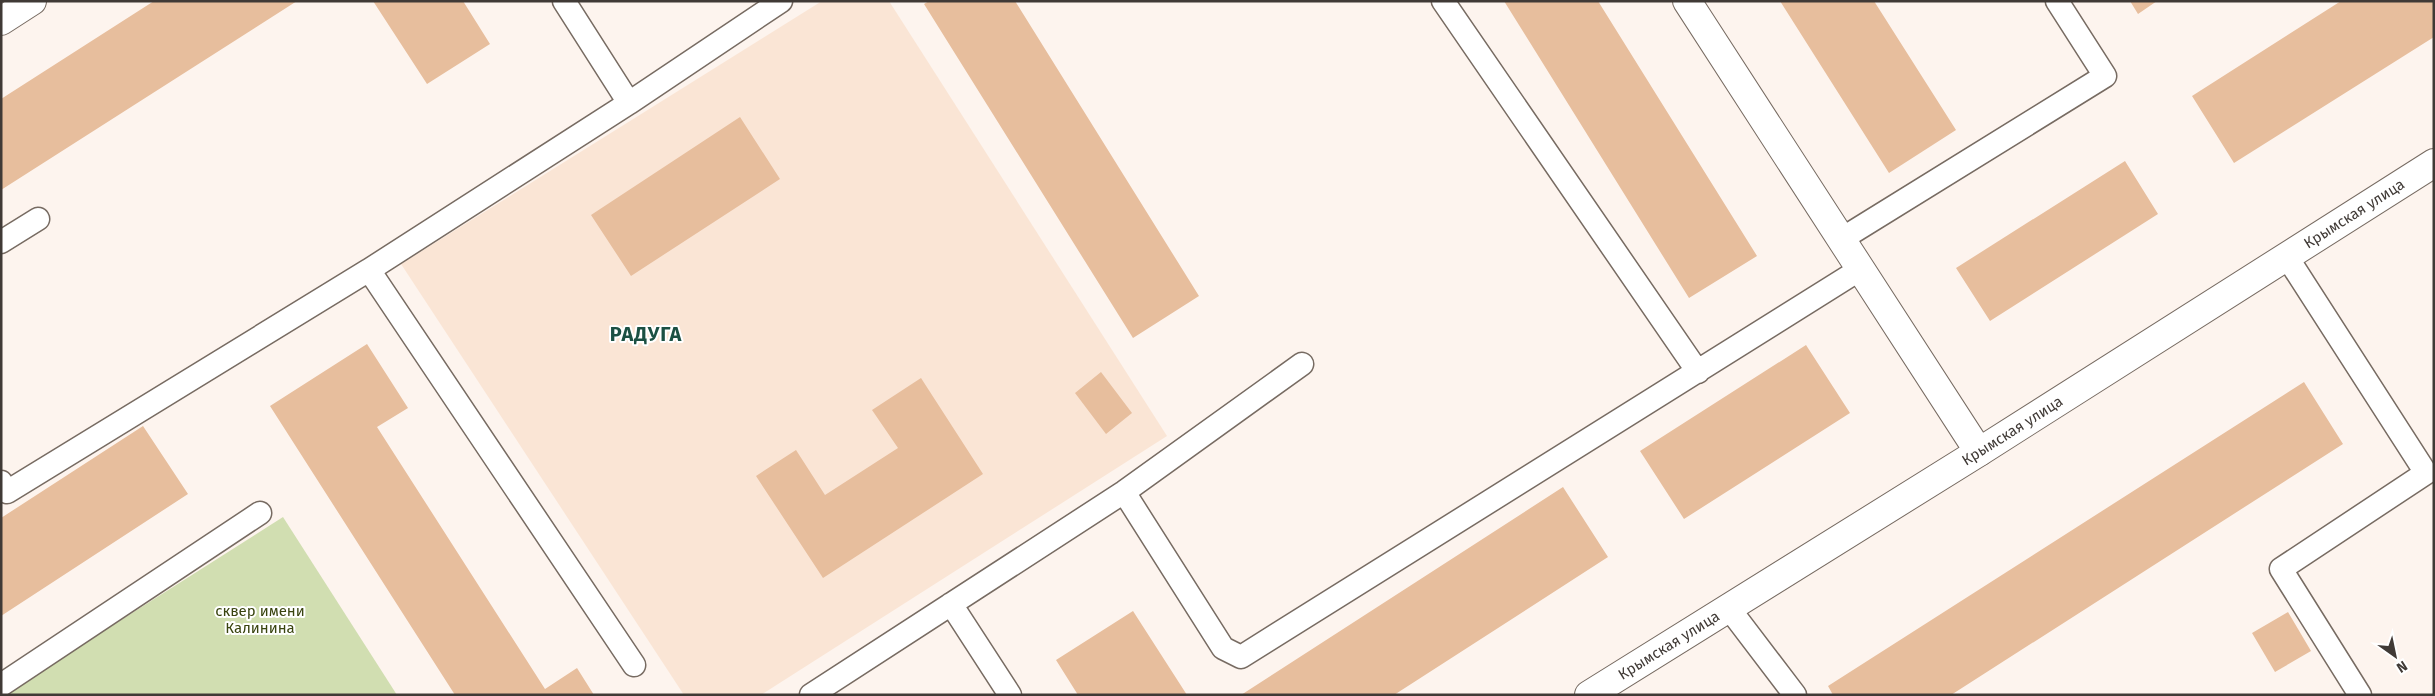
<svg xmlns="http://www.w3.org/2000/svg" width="2435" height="696" viewBox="0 0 2435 696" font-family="'Fira Sans',sans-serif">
<rect width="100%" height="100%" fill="#fdf4ee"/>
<path fill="#fae5d5" d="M822 1H889L1167 436 761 695H684L401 264Z"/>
<path fill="#d1deb1" d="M283 517 397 695H3Z"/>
<path fill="#e7be9d" d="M154 1H297L1 190V99Z
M373 1H463L490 44 427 84Z
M929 1H1015L1199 296 1133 338 924 4Z
M1504 1H1598L1757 256 1689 298Z
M1780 1H1874L1956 130 1889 173Z
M2130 1H2157L2138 14Z
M2341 1H2434V37L2234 163 2192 96Z
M740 117 780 179 631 276 591 215Z
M2125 161 2158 214 1990 321 1956 268Z
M367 344 408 408 377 427 545 689 577 668 594 695H455L270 406Z
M1806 345 1850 413 1684 519 1640 451Z
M1101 372 1132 413 1106 434 1075 393Z
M921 378 983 474 823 578 756 476 796 450 825 495 898 448 872 410Z
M2304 382 2343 444 1951 695H1833L1828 686Z
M143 426 188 494 1 616V518Z
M1563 487 1608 557 1394 695H1241Z
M1133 611 1187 695H1078L1056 660Z
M2288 612 2311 651 2275 672 2252 633Z"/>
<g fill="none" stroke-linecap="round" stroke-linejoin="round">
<defs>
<path id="lane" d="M564 1 629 103 369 270 634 665
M1443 1 1698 372
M629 103 781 1
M1840 240 2105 76 2057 1
M1 242 38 219
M2287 257 2426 473 2281 569 2360 695
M1 482 7 492 369 270
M1124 492 1223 648 1241 657 1859 270
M951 604 1010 695
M1728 607 1795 695
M1 685 260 513
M811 695 1124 492 1302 364"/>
<path id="street" d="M1687 1 1979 452
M1 21 32 1"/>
<g id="secondary">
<path id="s1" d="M1589 695 1979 452 2434 163"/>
</g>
</defs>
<use href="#lane" stroke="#776b62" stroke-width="25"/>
<use href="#street" stroke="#776b62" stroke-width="30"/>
<use href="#secondary" stroke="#776b62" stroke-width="30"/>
<use href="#lane" stroke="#fff" stroke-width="22"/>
<use href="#street" stroke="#fff" stroke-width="28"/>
<use href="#secondary" stroke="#fff" stroke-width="28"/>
</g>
<g text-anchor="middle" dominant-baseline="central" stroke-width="4" stroke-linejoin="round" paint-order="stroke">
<g font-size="15" fill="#403a36" stroke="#fff">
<text stroke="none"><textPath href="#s1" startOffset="904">Крымская улица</textPath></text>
<text stroke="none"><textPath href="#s1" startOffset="499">Крымская улица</textPath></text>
<text stroke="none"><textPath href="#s1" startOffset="94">Крымская улица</textPath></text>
</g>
<g font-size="15" fill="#39440f" stroke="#fff">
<text x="260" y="611">сквер имени<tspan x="260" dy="17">Калинина</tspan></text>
</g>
<g font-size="20" font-weight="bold" letter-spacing="1" fill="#1b5043" stroke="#fff">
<text x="646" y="334">РАДУГА</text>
</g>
</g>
<rect width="2435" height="696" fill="none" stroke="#403a36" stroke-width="5"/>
<g transform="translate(2395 656) rotate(147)" stroke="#ffffff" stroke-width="4" paint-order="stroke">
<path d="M0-4L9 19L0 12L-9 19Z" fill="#403a36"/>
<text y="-8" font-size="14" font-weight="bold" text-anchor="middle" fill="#403a36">N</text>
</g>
</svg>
